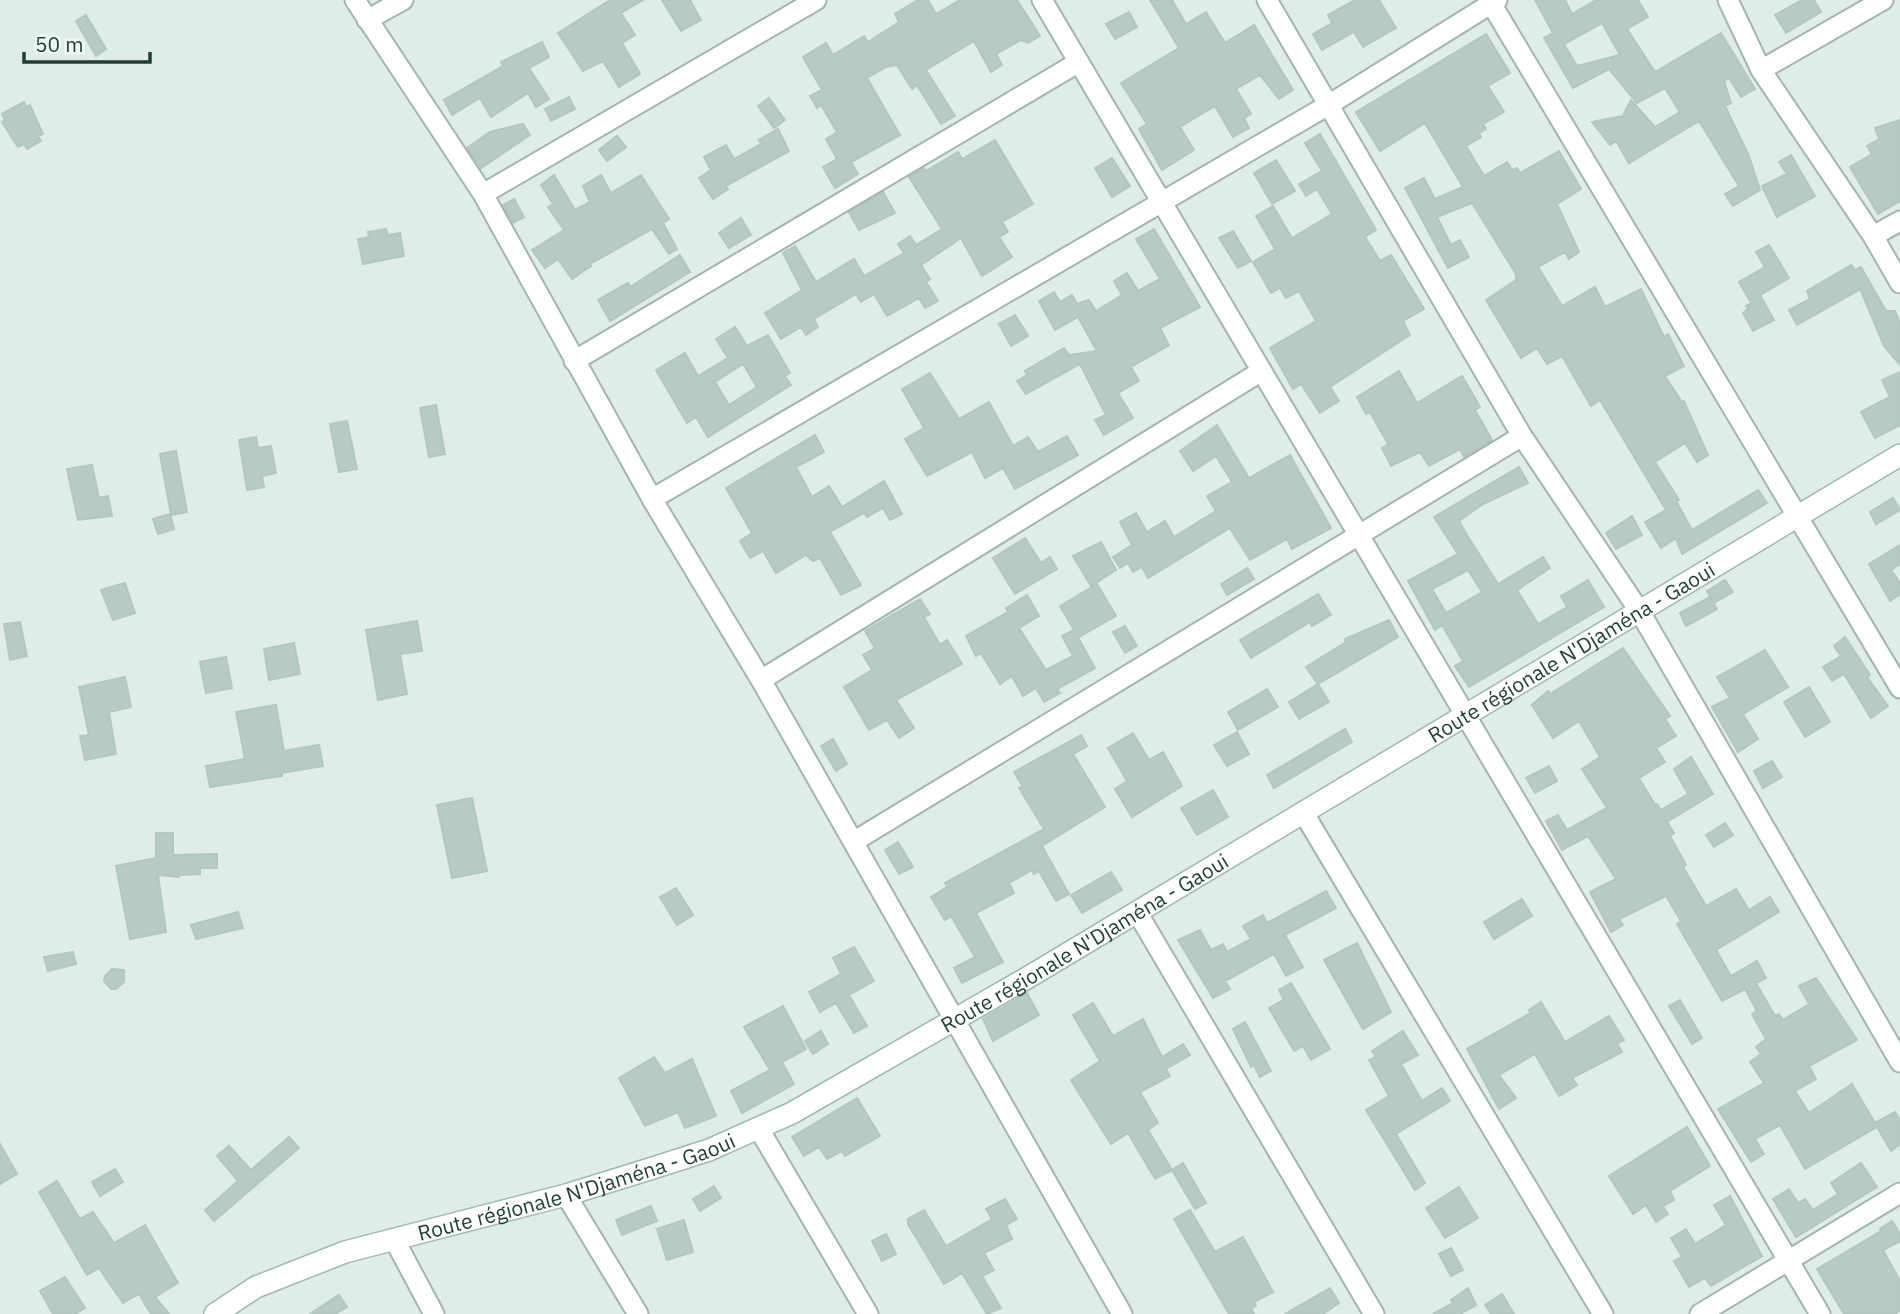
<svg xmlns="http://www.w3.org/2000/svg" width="1900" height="1314" viewBox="0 0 1900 1314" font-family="'IBM Plex Sans',sans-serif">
<rect width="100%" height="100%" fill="#e0ede7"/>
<path fill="#b8cbc2" stroke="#b2c7be" stroke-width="2" fill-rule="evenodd" d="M610 0H643L621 13 635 35 622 43 640 74 619 87 603 61 583 71 558 33Z
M662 0H690L701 20 681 31Z
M918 0H928L936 14 960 0H1017L1040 36 1028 43 1021 40 996 54 1002 65 991 72 974 41 926 70 955 116 941 124 917 85 912 89 897 65 886 67 867 78 900 135 851 162 858 174 835 188 823 167 837 159 826 139 837 132 821 105 817 108 810 96 822 90 803 57 826 43 833 55 864 36 868 42 899 22 895 14Z
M1150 0H1172L1186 24 1206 12 1225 43 1254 25 1293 90 1279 99 1260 75 1236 89 1251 114 1244 118 1249 128 1233 137 1215 106 1180 127 1194 150 1162 170 1139 129 1147 124 1121 83 1179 48Z
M1355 0H1379L1396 28 1363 47 1354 32 1322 50 1313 34 1332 23 1328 15Z
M1535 0H1565L1572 14 1596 0H1638L1648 17 1627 29 1655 72 1721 33 1755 89 1741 97 1729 78 1724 81 1731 103 1725 106 1749 156 1760 190 1733 206 1725 194 1739 186 1699 121 1629 163 1616 141 1610 145 1592 122 1623 116 1631 100 1655 127 1680 112 1665 88 1637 103 1609 69 1573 88 1544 38 1553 33ZM1602 23 1620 55 1577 66 1564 44Z
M1802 0H1814L1821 12 1786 33 1775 15Z
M1129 12 1137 27 1115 39 1106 24Z
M86 15 106 49 96 56 76 21Z
M1486 34 1510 73 1488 86 1504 112 1483 124 1486 129 1479 133 1481 137 1466 146 1484 176 1507 162 1512 170 1517 168 1520 173 1559 151 1581 189 1557 204 1579 252 1569 259 1565 252 1538 267 1562 306 1595 287 1605 307 1641 289 1664 337 1668 334 1684 366 1665 376 1682 402 1684 401 1708 455 1697 462 1685 443 1655 462 1679 500 1676 501 1692 530 1758 490 1767 503 1682 554 1676 538 1661 548 1645 522 1666 510 1600 400 1591 406 1562 356 1547 364 1537 348 1521 358 1486 300 1516 280V274L1472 203 1437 217 1451 245 1460 240 1469 257 1448 268 1405 188 1424 178 1435 199 1463 187 1425 123 1380 151 1356 112Z
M542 42 549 57 529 68 549 99 536 107 528 93 491 117 480 98 452 115 444 100 503 66 501 62Z
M569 97 575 109 551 121 545 109Z
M769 98 785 120 774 128 758 106Z
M24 102 26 107 30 105 43 134 38 136 41 141 27 149 24 144 18 147 2 122 5 120 2 114Z
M1900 120V201L1878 214 1850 167 1872 154 1867 146 1879 139 1875 128Z
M523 124 530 135 481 168 467 148 490 132Z
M778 129 789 151 726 186 728 189 713 199 699 178 711 170 704 157 726 145 734 159 761 144 759 140Z
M1320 134 1376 230 1365 237 1380 261 1391 255 1424 309 1403 321 1410 335 1330 387 1339 401 1320 413 1301 384 1293 389 1270 348 1316 321 1299 291 1286 298 1280 288 1271 293 1253 262 1275 249 1256 216 1273 206 1292 238 1332 214 1317 189 1306 196 1299 184 1322 171 1305 143Z
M617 136 626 147 607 161 599 150Z
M995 140 1033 204 1002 222 1008 232 999 237 1012 257 982 276 961 238 921 265 930 279 926 282 938 301 925 308 919 298 887 316 874 294 861 302 856 294 814 319 818 327 806 335 801 327 781 339 765 313 802 290 783 253 795 246 816 282 854 259 864 276 904 253 898 244 910 236 916 245 942 229 909 177 924 168 926 171 958 152 962 159Z
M1791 155 1815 196 1777 217 1762 186 1787 174 1779 162Z
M1112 158 1130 186 1112 197 1095 168Z
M1276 160 1295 191 1272 204 1254 173Z
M554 175 575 210 590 202 583 186 601 175 611 193 641 175 669 219 663 223 677 249 669 254 652 229 590 264 591 266 572 279 558 259 545 268 532 250 564 230 548 207 553 204 541 185Z
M883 192 895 213 859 230 849 212Z
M514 199 524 217 513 223 503 205Z
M741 218 751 235 729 248 719 233Z
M386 229 388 235 400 233 404 256 363 264 358 239 369 237 368 232Z
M1154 229 1200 307 1160 328 1169 345 1131 367 1139 381 1118 393 1133 418 1104 435 1095 420 1106 415 1080 364 1026 394 1017 381 1027 375 1025 371 1064 348 1069 355 1097 351 1078 317 1055 330 1039 301 1054 292 1060 302 1072 295 1077 304 1089 300 1096 311 1122 295 1114 281 1127 273 1138 291 1160 279 1136 239Z
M1233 231 1251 261 1238 268 1219 238Z
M1769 245 1789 278 1750 301 1739 282 1765 267 1756 252Z
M680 255 690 272 610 321 598 300 628 283 630 287Z
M1851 265 1855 270 1861 267 1886 311H1895L1900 323V365L1884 346 1859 286V290L1797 325 1789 310 1810 299 1807 291Z
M1761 297 1774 320 1753 331 1743 313 1748 309 1746 306Z
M1015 315 1028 336 1011 346 999 324Z
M735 327 747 346 768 335 790 373 785 376 791 385 708 437 696 417 687 423 656 370 685 353 698 376 728 358 716 339ZM743 364 757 387 729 405 715 382Z
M1399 371 1417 403 1462 376 1480 407 1475 410 1492 440 1464 457 1460 449 1429 466 1420 452 1391 466 1382 448 1388 444 1370 412 1366 414 1357 397Z
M1900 372V425L1875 438 1861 412 1890 397 1882 380Z
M930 373 959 419 989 402 1013 446 1028 437 1038 452 1067 436 1078 455 1015 489 1003 468 985 478 972 452 927 476 905 439 924 428 902 389Z
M436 405 445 454 429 457 420 408Z
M347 421 357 469 339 472 330 424Z
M1217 425 1249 478 1290 455 1331 528 1292 549 1287 539 1250 560 1230 528 1148 578 1142 567 1133 572 1128 563 1120 568 1113 557 1132 545 1120 522 1136 513 1147 532 1165 521 1174 537 1216 511 1207 496 1232 482 1216 456 1193 471 1180 451Z
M815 435 824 452 796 467 812 497 829 486 842 507 884 481 902 514 890 520 883 508 867 517 864 513 830 532 861 585 841 595 820 558 813 561 806 555 776 573 763 551 750 558 740 541 752 533 726 488Z
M256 437 258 448 271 446 276 473 262 476 264 487 247 490 239 440Z
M176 451 187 512 171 515 160 454Z
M92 465 99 498 108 496 112 516 78 520 67 469Z
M1519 467 1528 483 1483 504 1459 521 1467 535 1498 584 1543 557 1550 568 1517 590 1538 624 1567 607 1561 596 1588 580 1604 607 1469 687 1455 666 1463 661 1442 625 1435 630 1408 581 1458 554 1434 517ZM1468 570 1482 592 1446 613 1432 589Z
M1893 498 1900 510 1876 524 1870 512Z
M170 514 174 529 158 534 153 519Z
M1632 516 1642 535 1616 549 1606 533Z
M1025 538 1041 563 1050 557 1057 569 1015 594 993 558Z
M1101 542 1116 570 1091 586 1073 556Z
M1900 545V564L1891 570 1900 583V594L1890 601 1869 564Z
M1247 568 1254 579 1227 595 1221 584Z
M1725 580 1733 592 1714 603 1707 591Z
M125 583 135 613 113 620 101 590Z
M1097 584 1116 616 1079 637 1076 634 1095 668 1057 689 1060 693 1044 702 1036 688 1023 696 1012 676 1000 684 981 653 976 656 966 636 1008 612 1006 608 1027 595 1039 616 1019 628 1046 670 1073 656 1062 636 1074 630 1060 606Z
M1318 594 1331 615 1312 626 1310 622 1251 658 1240 640Z
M1710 597 1717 609 1686 626 1680 613Z
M920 599 930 614 924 617 940 645 947 640 962 664 896 700 914 728 899 738 887 720 869 730 844 687 872 670 863 655 875 648 865 631Z
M1389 620 1398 637 1318 684 1306 667 1346 642 1345 639Z
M417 621 422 651 400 654 407 694 378 700 366 630Z
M20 622 27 656 10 660 4 624Z
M1125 626 1137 646 1125 653 1113 632Z
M1845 637 1870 675 1867 677 1888 706 1871 718 1844 674 1832 681 1823 667 1841 656 1834 646Z
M294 643 300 674 269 680 264 649Z
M1623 648 1670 716 1665 719 1676 736 1656 748 1665 762 1639 778 1655 805 1657 804 1661 810 1688 794 1674 769 1691 757 1713 794 1667 822 1674 833 1670 836 1686 865 1683 867 1706 906 1736 889 1749 910 1770 897 1779 912 1716 950 1731 976 1757 961 1766 978 1756 983 1775 1016 1779 1014 1783 1020 1809 1004 1799 986 1816 978 1857 1040 1809 1066 1816 1079 1795 1091 1809 1113 1852 1084 1875 1123 1895 1112 1900 1120V1144L1891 1151 1877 1127 1805 1169 1780 1125 1755 1139 1764 1154 1751 1162 1718 1109 1764 1083 1750 1062 1761 1054 1756 1047 1766 1039 1752 1014 1757 1011 1745 989 1722 1001 1677 924 1681 921 1666 896 1619 919 1623 925 1611 932 1590 892 1616 879 1588 836 1562 850 1546 821 1558 815 1567 830 1607 808 1582 769 1600 757 1579 721 1553 738 1532 705 1548 691 1550 694Z
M1765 650 1788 687 1743 714 1758 739 1738 752 1712 707 1730 698 1717 677Z
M226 657 232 688 206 693 200 662Z
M125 677 131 707 109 712 116 754 85 760 80 736 89 735 79 687Z
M1318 684 1329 702 1299 719 1289 702Z
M1809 687 1830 722 1805 737 1784 702Z
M1267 689 1278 707 1238 730 1228 712Z
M276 705 284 751 319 745 323 766 282 773V776L210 787 206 766 245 759 236 712Z
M1345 729 1352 742 1274 788 1267 775Z
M1237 732 1249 754 1227 766 1214 745Z
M1133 733 1149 760 1163 752 1182 786 1132 817 1115 789 1127 781 1108 748Z
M1081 735 1087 746 1073 754 1105 807 1042 846 1069 894 1056 901 1039 871 1034 874 1032 870 1009 883 1014 893 976 913 1003 962 962 983 954 968 975 957 951 916 945 920 931 897 947 887 945 883 1044 829 1019 788 1023 787 1014 772Z
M833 739 847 764 836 771 821 746Z
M1772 761 1782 777 1763 788 1754 771Z
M1549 766 1557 781 1535 793 1526 778Z
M1213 790 1228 817 1197 835 1181 808Z
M472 798 487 871 452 878 437 805Z
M1725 823 1733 835 1714 847 1706 835Z
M156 833H173V855L217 854V868H200V874L179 875V877L158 875 166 932 130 939 116 866 156 858Z
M898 842 913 867 899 874 885 850Z
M1111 872 1122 890 1082 913 1071 895Z
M676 888 693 915 677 925 660 897Z
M1326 891 1336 908 1285 935 1303 967 1286 976 1274 954 1225 981 1230 989 1213 998 1178 940 1200 930 1211 950 1223 944 1227 952 1251 939 1243 926 1263 915 1267 923Z
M1522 899 1532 916 1494 939 1484 922Z
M238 912 243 928 196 939 191 925Z
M1357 943 1391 1012 1363 1029 1324 960Z
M854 947 874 981 849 995 867 1026 854 1033 836 1003 820 1012 809 992 841 974 833 958Z
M73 952 76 964 48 971 44 957Z
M112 969 124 970V982L116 989H111L104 981 105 976Z
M1291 983 1330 1049 1311 1060 1303 1046 1294 1051 1269 1008 1284 1000 1279 990Z
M1027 993 1039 1015 993 1041 983 1019Z
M1680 1000 1702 1038 1692 1044 1669 1006Z
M1541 1002 1565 1042 1609 1016 1624 1040 1617 1043 1622 1052 1572 1078 1577 1085 1559 1096 1535 1054 1499 1075 1516 1098 1499 1109 1467 1049 1531 1013 1529 1010Z
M1093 1003 1113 1036 1143 1019 1162 1057 1183 1044 1190 1055 1166 1069 1170 1076 1140 1092 1158 1123 1148 1130 1172 1170 1155 1179 1128 1133 1111 1144 1071 1080 1100 1061 1073 1015Z
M783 1006 806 1049 782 1062 794 1084 742 1113 731 1091 770 1070 744 1027Z
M1245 1022 1271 1071 1260 1077 1254 1065 1251 1067 1233 1029Z
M821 1031 828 1044 813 1054 805 1041Z
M1403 1031 1418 1055 1401 1064 1422 1101 1442 1088 1450 1101 1396 1134 1425 1183 1415 1190 1366 1110 1389 1096 1369 1060 1376 1057 1372 1051Z
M654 1057 665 1073 692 1059 716 1116 685 1128 678 1112 645 1126 619 1078Z
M857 1098 880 1136 845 1156 842 1151 827 1159 819 1147 804 1156 792 1137Z
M1687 1127 1710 1166 1670 1191 1674 1200 1663 1206 1668 1214 1656 1222 1646 1205 1633 1214 1609 1176Z
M289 1137 299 1148 214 1221 205 1210 238 1181 217 1156 229 1146 251 1170Z
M0 1144 17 1174 0 1184Z
M1183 1163 1206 1203 1195 1209 1172 1170Z
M1861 1163 1877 1187 1796 1237 1773 1199 1789 1189 1798 1203 1805 1199 1813 1210 1838 1194 1831 1183Z
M115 1169 123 1182 100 1196 92 1182Z
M57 1181 80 1219 93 1212 114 1243 145 1225 178 1283 155 1297 169 1314H151L139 1294 123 1303 99 1268 87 1275 39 1192Z
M714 1186 721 1198 700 1211 693 1199Z
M1459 1187 1478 1218 1445 1238 1426 1208Z
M1730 1196 1762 1256 1711 1286 1705 1278 1689 1287 1674 1261 1682 1257 1671 1238 1686 1229 1695 1244 1726 1225 1714 1205Z
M1005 1199 1017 1219 1006 1225 1012 1239 984 1253 994 1270 982 1276 1001 1308 987 1314 962 1273 944 1284 908 1224V1219L924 1210 946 1246 992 1219 986 1209Z
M651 1206 657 1221 622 1235 616 1220Z
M1190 1210 1215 1252 1243 1237 1273 1292 1254 1302 1256 1306 1251 1308 1254 1314H1229L1174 1219Z
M684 1220 693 1252 667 1260 657 1229Z
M1892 1221 1900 1234V1241L1883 1250 1900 1281V1311L1894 1314H1844L1817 1269 1881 1231 1880 1229Z
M886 1234 896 1254 882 1261 872 1241Z
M1451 1248 1463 1270 1451 1276 1439 1254Z
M65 1277 85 1308 75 1314H53L40 1291Z
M1330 1288 1339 1303 1323 1314H1285Z
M1468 1288 1476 1305 1460 1314H1433L1453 1303 1451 1300Z
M1502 1294 1514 1314H1491L1485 1305Z
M339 1295 347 1307 335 1314H310Z"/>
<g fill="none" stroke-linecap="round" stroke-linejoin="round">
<defs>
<path id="street" d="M355 0 483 194 652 499 761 680 1122 1314
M1042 0 1820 1314
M1267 0 1522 436 1640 612 1900 1062
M1489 0 1900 688
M1728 0 1761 70 1873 236 1900 283
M367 20 403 0
M1761 70 1883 0
M483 194 816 0
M1873 236 1900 221
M574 361 1079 62
M652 499 1330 104 1497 0
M761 680 1260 372
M1303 812 1603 1314
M853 842 1522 436
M1137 912 1374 1314
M759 1129 868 1314
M566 1195 638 1314
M394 1239 434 1314
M1700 1314 1900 1193"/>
<g id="secondary">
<path id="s1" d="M215 1314 256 1287 345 1252 566 1195 653 1168 709 1150 792 1113 1027 978 1900 455"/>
</g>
</defs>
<use href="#street" stroke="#a2b5ae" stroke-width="23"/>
<use href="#secondary" stroke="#9dbaaf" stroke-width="24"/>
<use href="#street" stroke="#fff" stroke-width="19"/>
<use href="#secondary" stroke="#fff" stroke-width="21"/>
</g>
<g text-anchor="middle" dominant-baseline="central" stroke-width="7" stroke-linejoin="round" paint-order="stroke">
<g font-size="21" fill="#1f3f35" stroke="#f1f9f5">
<text stroke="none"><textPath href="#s1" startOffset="1519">Route régionale N'Djaména - Gaoui</textPath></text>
<text stroke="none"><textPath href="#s1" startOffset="952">Route régionale N'Djaména - Gaoui</textPath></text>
<text stroke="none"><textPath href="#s1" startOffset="385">Route régionale N'Djaména - Gaoui</textPath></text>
</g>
</g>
<path d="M24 52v10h126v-10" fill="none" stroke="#1f3f35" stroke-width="3.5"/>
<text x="35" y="52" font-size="21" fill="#1f3f35" stroke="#f1f9f5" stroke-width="5" paint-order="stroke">50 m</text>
</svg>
